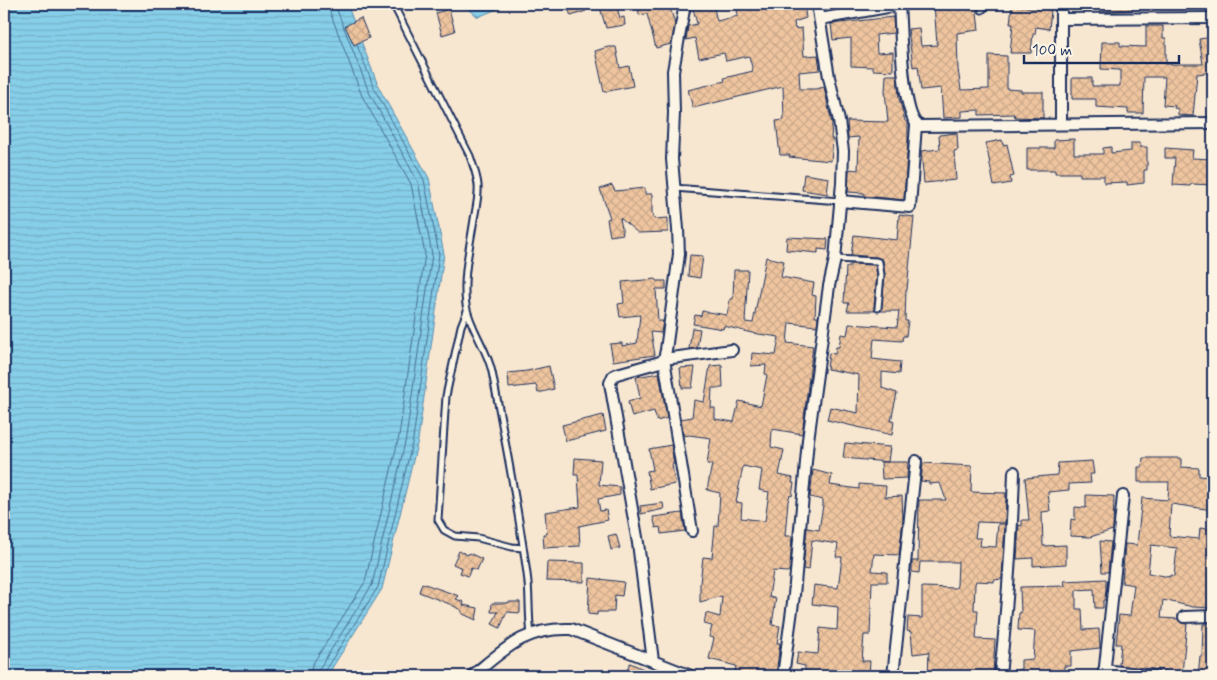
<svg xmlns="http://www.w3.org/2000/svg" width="1217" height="680" viewBox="0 0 1217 680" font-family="Mynerve,sans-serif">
<defs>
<pattern id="water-rules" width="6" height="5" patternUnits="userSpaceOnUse" patternTransform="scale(1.25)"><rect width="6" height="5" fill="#87cee8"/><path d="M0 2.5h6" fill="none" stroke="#74b1c9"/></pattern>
<pattern id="building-cross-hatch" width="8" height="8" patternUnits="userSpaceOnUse" patternTransform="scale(1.25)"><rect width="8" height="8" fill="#efc59f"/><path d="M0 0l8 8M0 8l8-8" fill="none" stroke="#ccaa8b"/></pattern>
</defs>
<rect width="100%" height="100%" fill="#f8e7d0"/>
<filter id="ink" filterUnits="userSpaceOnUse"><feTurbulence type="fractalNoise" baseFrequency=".02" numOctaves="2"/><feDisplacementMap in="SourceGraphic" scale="10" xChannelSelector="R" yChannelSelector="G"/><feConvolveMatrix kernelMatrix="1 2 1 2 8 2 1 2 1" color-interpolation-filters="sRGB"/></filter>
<g filter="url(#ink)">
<path fill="url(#water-rules)" stroke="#5c8eb1" d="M4 4H347L379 88 429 178 444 254 418 440 382 589 327 676H4Z
M463 4H509L478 17Z"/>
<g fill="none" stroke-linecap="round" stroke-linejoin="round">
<path stroke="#466f95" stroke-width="1" d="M310 676 312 665 365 582 399 436 425 254 411 184 362 96 330 12 328 4
M317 676 319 669 372 585 406 438 432 254 418 182 369 92 337 10 336 4
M324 676V672L378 587 413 439 439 254 424 180 375 90 357 45"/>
</g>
<path fill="url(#building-cross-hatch)" stroke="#1b2f5e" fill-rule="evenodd" d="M573 4H584L586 11 571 16 567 6Z
M599 4H616L620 18 624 17 625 25 606 28Z
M638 4H669L675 24 671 44 656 48 647 14 639 15Z
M692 4H713L717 21 738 16 736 4H804L806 18 794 22 795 29 802 28 804 56 818 55 820 70 799 72 800 89H816L824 87 832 124 831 139H833L831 161 789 157 790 155H780L776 121 784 120 783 86 693 108 688 90 725 81 724 78 753 71 749 56 726 61 724 53 699 58 695 38 686 40 688 26 697 24Z
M934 4H976L979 30 957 33 958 69 961 90 989 89V55L1007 56V89L1021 90V92H1043V118L1015 117 1014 114 979 115V110L962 111V117L943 118 941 88 921 90 918 66 913 67 908 29 919 28 921 46 937 45Z
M1099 4H1132V10L1100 12Z
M1012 5 1051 10 1049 29 1036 27 1035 34H1033L1031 53H1010L1013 24H1010Z
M449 9 455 31 442 35 436 13Z
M893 17 894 33 876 35 877 53 893 52V71L873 70V67L851 66V38L833 40 831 24Z
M361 18 369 38 354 45 345 26Z
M1146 26H1163V38H1166V64H1203L1199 39 1213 37V72L1197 74 1193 116 1178 115V109L1174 108 1175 106 1163 105 1165 77H1144L1143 113H1128V109L1096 107V99H1072V78H1092V86H1120V70L1101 69 1102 42H1120V46L1146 47Z
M608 47H616L620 68 629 66 633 86 604 92 595 51Z
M886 75H897L899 98 905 121 908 123V138L904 200 864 196V193L848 192 849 169 858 170 859 137 848 138 847 121 888 122 885 91Z
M957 133 958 150 954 151 956 180 924 183 921 151 940 149 939 135Z
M1074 139V154H1103V148L1111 147V153L1131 151V143H1140V147H1147V170H1144V183L1127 185V182L1104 183V176H1080V173H1055V170H1027V148H1054V140Z
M1002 140 1003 145 1007 144 1014 176 1010 177 1011 183 994 186 986 143Z
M1165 148 1193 150 1192 158 1212 159 1213 185 1191 184 1190 186 1173 185 1175 158H1165Z
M804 174 829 178 827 194 802 190Z
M612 185 615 191 645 188V194H652V214H653L654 219 668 218V232L638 233 620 218 623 234 610 236 607 219 610 218 600 189Z
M899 215 914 217 907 290H906L905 321H908L906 336H903L902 341 874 339 872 359 900 362 899 374 882 372V388L897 393 891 421H894L892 435 827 420 830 407 858 413 859 375 827 369 829 353 835 354 836 347H839L841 334 847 335 849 324 897 327 899 311H881L885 275 883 260 876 257 851 255 854 235 897 240Z
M787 237 828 239 827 250 818 249V253L786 250Z
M690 255 703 256 700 278 688 276Z
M766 257 784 261 781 277 814 283 812 295 816 296 815 317H818L817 326 789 323 787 343 813 346 802 434 772 429 771 447 784 450 779 475 793 478 792 483H794L792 496 790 495 788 501 785 536H792L790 568 788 572 773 571 769 597 776 598 772 625 780 626 777 643H780L776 676H747V675L735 673 736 666 709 659 714 638 709 637 712 626 704 624 706 613 720 617 722 596 700 602V583L703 557 712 558 715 526H718L720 493 707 490 712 464H707L711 438 689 435 684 436 681 419 692 417 694 400 704 402 710 366 722 365 723 388H712L711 408H715V419L734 422 739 401 761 406 767 375 765 374 766 365 751 366 752 353 776 355 779 337 752 333 724 326 723 329 693 324 695 315 701 316 702 311 727 315 730 299H733L734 270H748L745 322 753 323ZM743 466 762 470 759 490 769 492 765 521 741 518 742 503 736 502Z
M850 264 875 265 877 275 874 308 875 311H847L849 303H844L846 267H850Z
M656 279V281H666V289H656L658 321H663L661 333 651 332 655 355 613 361 610 344 622 343V346L637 343 640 315 620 317 618 304 624 303 622 282Z
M692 328 700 329 697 348 689 349Z
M549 366 554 389 538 393 536 385 509 388 508 373 527 371Z
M695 367 692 388H682L680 368Z
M659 373 667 418 657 421 654 411 632 417 628 402 640 398 636 377Z
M603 415 606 431 566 441 562 425Z
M845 443 890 447 888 462 843 458Z
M671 445 674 464H672L675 484 650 489 647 471 653 470 649 449Z
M575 458 601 460 599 485 620 487V495L598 499 600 511 606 510 608 520 579 526 580 546 544 548 543 534H547L545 512 580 507 578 475H574Z
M1143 458H1181V467L1199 468V476L1213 477V510L1171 504 1169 536 1199 539 1200 528 1213 530V608L1193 607 1163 600 1161 618 1178 619 1181 623 1187 624 1182 673 1119 665 1121 644H1116L1119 615 1130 616 1134 585 1122 583 1125 544 1137 545 1142 498 1168 500 1169 482H1138V467H1142ZM1151 545 1177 548 1174 576 1170 575V577L1148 573Z
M1092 461 1094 474H1090L1091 483 1069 484V490L1048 492 1050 511 1042 512 1043 546 1066 545V564L1033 566V558L1017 559 1019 525 1022 526V520H1029L1025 478 1057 475 1058 463Z
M881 462H908L907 478 882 479Z
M923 463 972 466 971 492 1006 493 1005 523 977 522 975 538H981L980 546 996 547 998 524H1005L1002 579 994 580V582L976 581 975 584 974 610H978L976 639 995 640 993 674 947 671 946 676H928L929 652 913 654 911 632 907 631 908 617 922 618V587L956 588 957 585 958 562H920L919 573 912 572V561H918L919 500H946L940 483 929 484V482L921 481Z
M813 470 832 475 830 485 859 489V484L886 486 885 497 902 496 903 520 899 555 874 554 872 571 887 572V582H872L870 635H864L862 661H870L869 676H827V673L805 671V666L796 664 798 652 818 654 820 628 837 630 838 607 812 604 814 585 838 588 842 557H836L838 544 812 540 809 570 803 569 807 528 819 530 823 505V500L810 497Z
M1086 495 1114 496 1113 530 1090 537 1070 536 1071 519 1075 520V507L1086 508Z
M663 503 664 509 641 514 640 506Z
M682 513 685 531 661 534 660 527 656 528 653 517Z
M616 534 620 548 611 550 608 536Z
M1100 541 1111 542 1108 572H1102Z
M459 551 468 555 469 553 482 559 477 570 471 568 468 576 460 573 462 568 453 564Z
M547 562 584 563V582L546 581Z
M590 578 624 582 622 596 615 595 614 612H597V615L588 614Z
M1106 579V589L1105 600H1103V608H1095L1094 589 1076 590V609H1082L1083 630 1099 629 1100 648 1071 651V666H1064V676H1007V673L1021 669V660L1033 659 1035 631 1018 630 1019 613H1021L1020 587 1065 586 1064 581Z
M422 583 459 596 456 599 464 602 463 605 478 608 476 620 461 613 462 611 452 605 419 592Z
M508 602H520V613L507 612 500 628 492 624 498 612H491L492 603H508Z
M1203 624H1213V676H1198L1200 656H1202Z
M630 663 659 676H624Z"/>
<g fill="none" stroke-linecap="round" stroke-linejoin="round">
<defs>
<path id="service" d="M393 4 470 156C473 165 477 175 478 185 479 196 476 208 474 219 470 247 462 277 466 305 470 329 487 348 492 372 505 439 518 506 527 574 530 593 528 614 531 634
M982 10 988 4
M674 188 840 201
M835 259 876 261 879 262 881 275 878 308
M467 311 461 326 446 396 438 520 444 530 455 536 478 538 512 547 523 548"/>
<path id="minor" d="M899 4C901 27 901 115 919 126L1213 123
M1061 4V124
M820 19 899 5
M1061 19 1213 18
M840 201 910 207 916 125
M692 531 664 359 732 350
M1184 617 1213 616
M653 661 638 543 610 383 613 376 617 374 660 362 664 359 666 350 679 254 678 229 672 159 674 113 673 71 685 4
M1104 670 1154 676
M472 676C505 649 525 627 571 629L691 676
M783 676 794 595 808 440 829 286 835 259 842 183 843 151 839 121 829 77 817 4
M893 676 916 461
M1000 676C1007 608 1012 541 1014 472
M1104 676 1123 496"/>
</defs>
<use href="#service" stroke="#1b2f5e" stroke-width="9"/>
<use href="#minor" stroke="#1b2f5e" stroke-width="14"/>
<use href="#service" stroke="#fcf5e5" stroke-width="5"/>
<use href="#minor" stroke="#fcf5e5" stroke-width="10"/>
</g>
</g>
<rect width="1217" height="680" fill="none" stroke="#fcf5e5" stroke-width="20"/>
<rect x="10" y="10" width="1197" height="660" fill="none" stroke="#1b2f5e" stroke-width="2" filter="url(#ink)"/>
<path d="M1024 55v8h155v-8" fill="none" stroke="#1b2f5e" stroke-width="2.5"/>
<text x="1032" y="55" font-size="15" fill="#1b2f5e" stroke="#fcf5e5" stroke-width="4" paint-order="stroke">100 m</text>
</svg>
